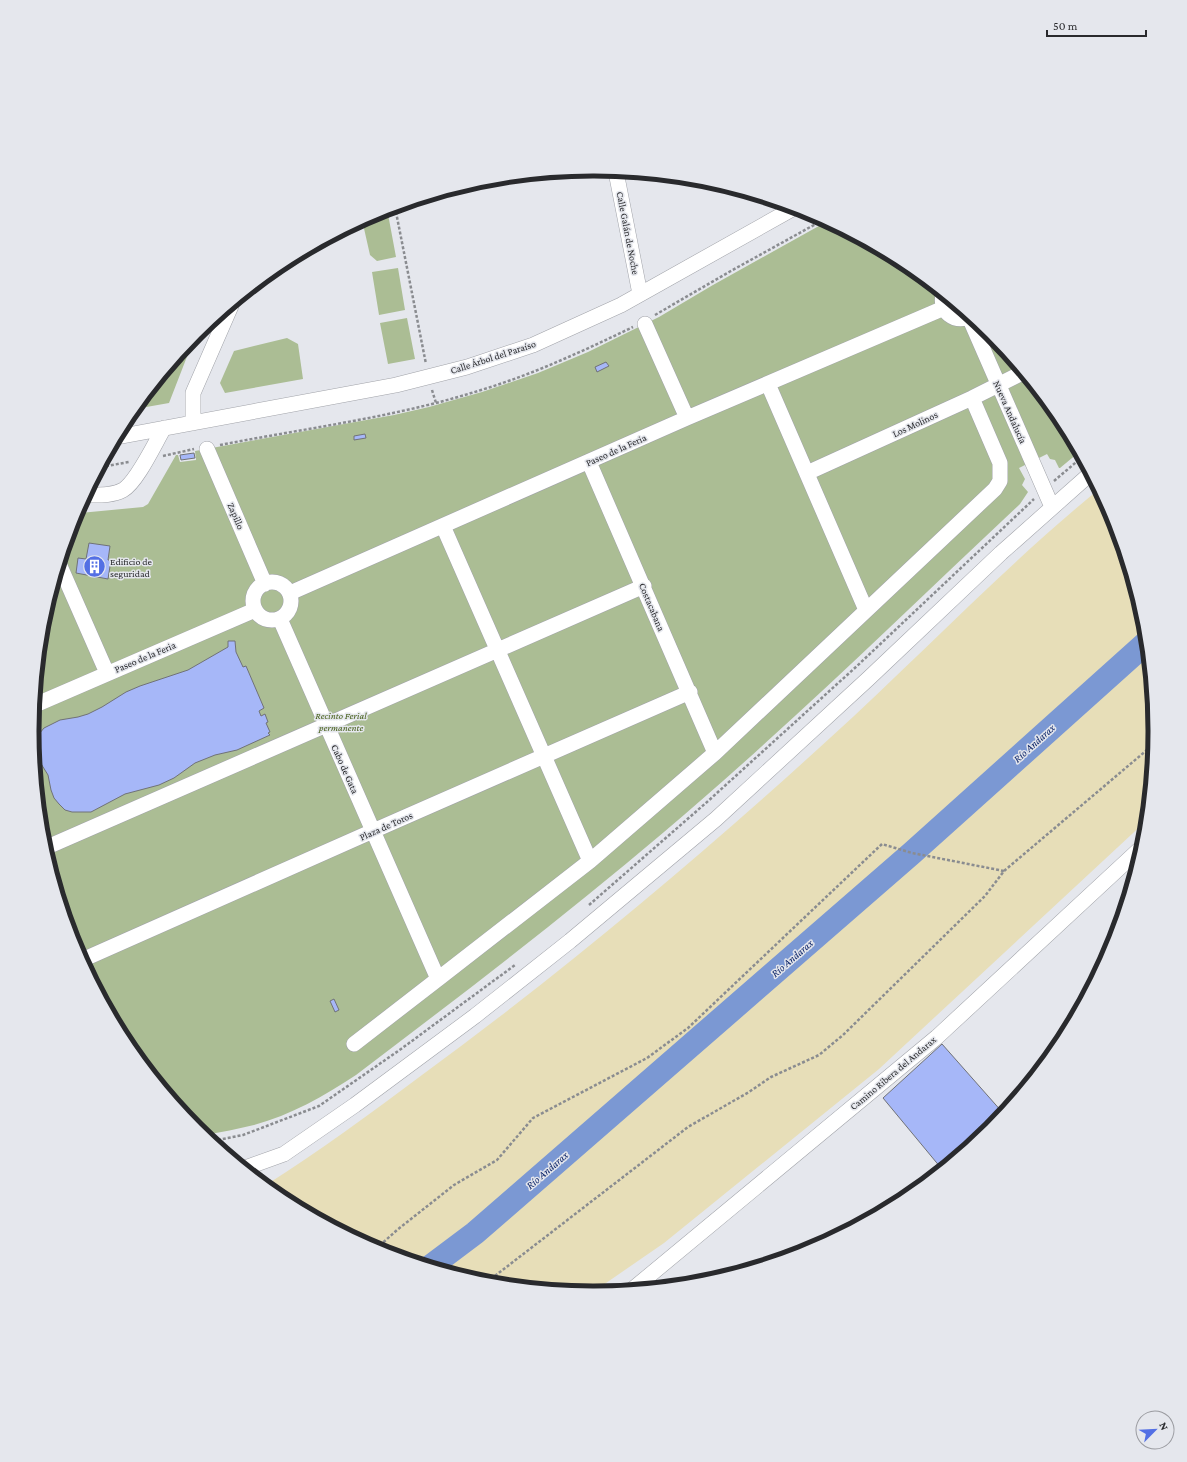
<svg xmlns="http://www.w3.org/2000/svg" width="1187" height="1462" viewBox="0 0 1187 1462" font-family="'Crimson Pro',serif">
<rect width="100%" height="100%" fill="#e5e7ed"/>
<path fill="#abbd94" d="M388 214 396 257 377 261 370 255 363 224C370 215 378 215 388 214Z
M826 222 906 264 991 334 1060 419 1078 453 1060 468H1059L1055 460 1050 459 1047 454 1019 468 1025 479 1022 485 1028 492 1020 504C903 614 787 728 664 832 564 917 460 996 356 1075 324 1096 291 1115 254 1125 238 1129 221 1132 205 1135L196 1128 127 1043 75 946 43 840 32 731 43 621 76 514 80 513 143 507 148 504 176 455H178L180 462 196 460 195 451 394 415 429 407 482 392 538 373 588 352 659 317 713 285Z
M398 268 405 310 379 315 372 272Z
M407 318 415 359 388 364 380 323Z
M195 336 169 403 135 409Z
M287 338 298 344 303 379 225 393 220 383 234 351Z"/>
<path fill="#e7deb8" d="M1098 490 1112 516 1144 622 1155 731 1146 821 879 1069 664 1243 593 1292 484 1282 378 1250 281 1198 266 1185C320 1151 371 1113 422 1075 564 971 700 857 830 738 920 656 1004 567 1098 490Z"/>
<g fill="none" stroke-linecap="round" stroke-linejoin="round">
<path stroke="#7b98d3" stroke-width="24" d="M431 1266 475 1233 912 853 1146 643"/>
</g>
<path fill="#a6b7f8" stroke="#707277" d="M606 362 609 366 597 372 595 367Z
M365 434 366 438 354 440V436Z
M194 453 195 458 181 460 180 455Z
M89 543 110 546 108 560H111L108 579 76 573 78 558 86 559Z
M228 641H235L236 652 243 667 246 666 264 708 259 711 261 716 265 714 268 722 266 723 270 732 268 733 270 735 237 750 215 755 195 763 174 778 159 785 125 794 91 812H72L65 810 59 804 54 798 51 790 48 775 35 754 34 746 35 740 39 734 44 728 60 720 78 717 88 714 102 707 126 692 140 686 188 670 228 647Z
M334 999 339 1010 335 1012 330 1001Z
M942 1044 1003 1113 990 1128 941 1168 883 1098Z"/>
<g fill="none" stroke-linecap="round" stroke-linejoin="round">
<defs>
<path id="minor" d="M616 172 640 294
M943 295C939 312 954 323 970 317
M969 317 1052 507
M645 324 687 418
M768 384 866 610
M193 423V393L231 306
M117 437 396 385 467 367 533 345 621 305 794 208
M207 449 265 584
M589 462 715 753
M807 473 972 398 1022 373
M86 495C98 495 112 496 123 490 137 482 155 443 164 428
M443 526 590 861
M60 566 107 673
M253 601a19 19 0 1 1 38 0a19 19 0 1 1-38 0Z
M290 593 687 418 944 308
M280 619 438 979 354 1044
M35 705 255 610
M45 848 644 586
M82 960 373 831 690 692
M438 979 590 861 715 753 995 489 1000 481V463L972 398
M245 1168 284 1154 355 1105 475 1016 570 941 716 819 868 679 1001 553 1090 474
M633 1289 937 1037 1143 846"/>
</defs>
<use href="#minor" stroke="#a1a3a9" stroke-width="16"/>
<path stroke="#8a8c90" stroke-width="2.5" stroke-dasharray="3 2" stroke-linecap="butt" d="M395 207 426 364
M655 315 729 272 823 220
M432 390 436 403
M220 445C307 428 397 417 481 390 534 374 583 351 633 327
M163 456 194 449
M101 467 129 462
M1054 481 1081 458
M589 905 707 802 857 666 1034 499
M213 1141 243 1135 319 1106 401 1049 515 965
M376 1249 397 1230 454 1185 497 1160 533 1118 647 1058 688 1028 882 844 912 853 1004 871
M487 1282 688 1127 749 1092 771 1077 819 1055 843 1035 985 896 1004 871 1154 744"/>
<use href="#minor" stroke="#fff" stroke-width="15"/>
</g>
<defs>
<symbol id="building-disc" viewBox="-11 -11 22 22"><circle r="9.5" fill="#536fe4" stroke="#e5e7ed"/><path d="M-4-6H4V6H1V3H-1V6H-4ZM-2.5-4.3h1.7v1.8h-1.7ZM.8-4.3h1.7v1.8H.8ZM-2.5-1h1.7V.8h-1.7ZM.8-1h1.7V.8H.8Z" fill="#fff"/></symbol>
</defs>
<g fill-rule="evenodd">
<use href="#building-disc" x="82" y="554" width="25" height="25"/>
</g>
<g text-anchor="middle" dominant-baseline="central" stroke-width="3" stroke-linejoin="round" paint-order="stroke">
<g font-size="10" fill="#292a2d" stroke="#e5e7ed">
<text transform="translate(628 233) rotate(79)">Calle Galán de Noche</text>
<text transform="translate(493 357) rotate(-18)">Calle Árbol del Paraíso</text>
<text transform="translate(1010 412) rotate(66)">Nueva Andalucía</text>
<text transform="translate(915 424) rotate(-25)">Los Molinos</text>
<text transform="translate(616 450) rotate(-24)">Paseo de la Feria</text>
<text transform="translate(236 516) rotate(67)">Zapillo</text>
<text transform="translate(652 607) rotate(67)">Costacabana</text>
<text transform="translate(145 657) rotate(-23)">Paseo de la Feria</text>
<text transform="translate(345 769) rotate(66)">Cabo de Gata</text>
<text transform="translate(386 826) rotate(-24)">Plaza de Toros</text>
<text transform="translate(893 1073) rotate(-40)">Camino Ribera del Andarax</text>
</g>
<g font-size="10" fill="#292a2d" stroke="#e5e7ed" text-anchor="start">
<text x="110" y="561">Edificio de<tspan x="110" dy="12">seguridad</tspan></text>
</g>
<g font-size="10" font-style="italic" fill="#455e18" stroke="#e5e7ed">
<text x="341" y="715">Recinto Ferial<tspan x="341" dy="12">permanente</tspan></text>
</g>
<g font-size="11" font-style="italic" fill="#0a2368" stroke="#e5e7ed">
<text transform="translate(1034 743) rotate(-42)">Río Andarax</text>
<text transform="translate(792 958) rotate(-41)">Río Andarax</text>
<text transform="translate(547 1170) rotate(-41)">Río Andarax</text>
</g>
</g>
<path d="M0 0H1187V1462H0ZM593 176H594A554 554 0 0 1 1148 730V732A554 554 0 0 1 594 1286H593A554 554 0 0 1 39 732V730A554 554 0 0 1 593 176Z" fill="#e5e7ed" fill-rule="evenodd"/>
<path fill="none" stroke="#292a2d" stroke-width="5" d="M593 176H594A554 554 0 0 1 1148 730V732A554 554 0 0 1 594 1286H593A554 554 0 0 1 39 732V730A554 554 0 0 1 593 176Z"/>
<g transform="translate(1155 1430) rotate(66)"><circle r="19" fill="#e5e7ed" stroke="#9a9ba0"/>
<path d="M0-3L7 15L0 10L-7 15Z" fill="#536fe4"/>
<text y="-6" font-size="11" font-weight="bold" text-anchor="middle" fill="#292a2d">N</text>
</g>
<path d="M1047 30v6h99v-6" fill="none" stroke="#292a2d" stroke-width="2"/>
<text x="1053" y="30" font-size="12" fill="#292a2d" stroke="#e5e7ed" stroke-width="3" paint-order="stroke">50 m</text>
</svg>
